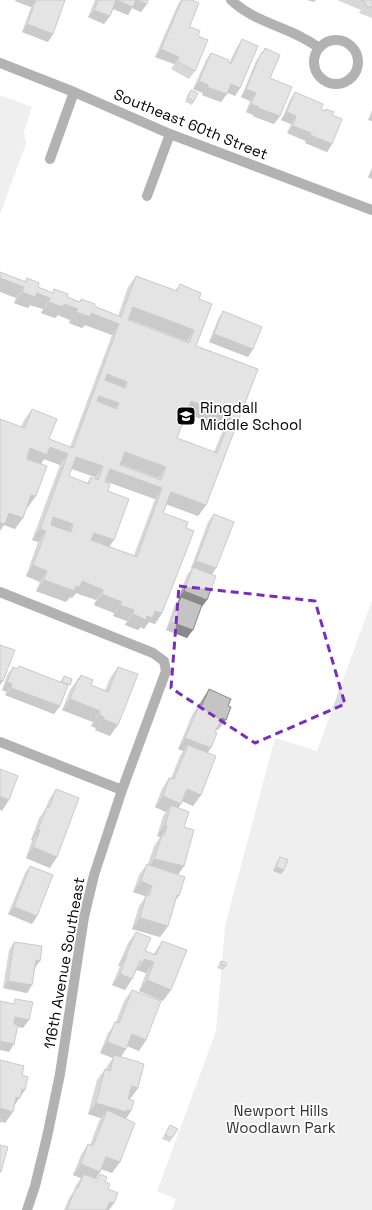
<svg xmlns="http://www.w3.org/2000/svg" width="372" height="1210" viewBox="0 0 372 1210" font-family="'Space Grotesk',sans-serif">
<rect width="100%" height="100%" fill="#fff"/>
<path fill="#dbdbdb" d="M0 95 32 107 24 132 26 144 0 214Z
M372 600V1210H172L176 1199 157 1191 216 1031 225 926 275 738 317 751Z"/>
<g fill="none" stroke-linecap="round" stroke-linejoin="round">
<path stroke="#545454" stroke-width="10" d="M231 0C256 24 292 27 319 48
M314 62a22 22 0 1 1 44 0a22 22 0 1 1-44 0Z
M0 63 74 92 170 134 372 210
M50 159 74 92
M147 196 170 134
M0 592 153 653 164 661 166 671 122 790 94 875 84 917 60 1074 47 1137 35 1186 27 1210
M0 742 122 790"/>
</g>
<path fill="#a9a9a9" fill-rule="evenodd" d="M16 0H65L53 34 48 42 22 32 31 7 15 1Z
M95 0H148L141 12 132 8 128 15 113 9 110 16 104 24 88 17Z
M181 0H192L189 28 198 36 195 71 189 79 171 69 174 64 155 57 178 4Z
M337 0H372V18L359 13 361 10Z
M242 39 240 88 235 96 227 92 221 102 202 95 203 93 193 89 206 60 211 53 229 63 237 47Z
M265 48 270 78 280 116 274 124 253 116V115L246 112 250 101 241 97 256 61Z
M191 90 194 101 192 105 185 102 188 94Z
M295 92 321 109 325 111 326 109 332 115V144L327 152 305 143 306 141 287 133 291 124 281 120 290 100Z
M372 110V121L368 120Z
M372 167V179L368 177Z
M136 276 175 291 180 284 199 299 196 346 258 369 206 505 198 516 166 504 163 513 186 528 162 613 155 624 149 622 144 629 141 627 138 630 125 625 127 621 113 616 114 613 94 605 96 600 76 593 72 598 70 597 66 602 36 591 40 582 26 576 38 542 32 540 60 465 44 459 41 464 28 507H27L15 529 4 525 21 427 24 420 32 409 49 439 70 447 112 335 85 325 82 328 69 323 70 320 58 315 55 318 41 313 43 309 30 305 28 308 14 303 16 298 25 281 27 278 38 287 52 293 54 289 67 297 80 302 81 299 94 306 118 316 128 287ZM128 319 186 341V342L128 320ZM186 413 224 428 214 452 177 438ZM120 464 158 478V479L120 465ZM71 469 95 477V479L91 477 87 483 69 476ZM105 481 155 499 134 555 110 547 108 491 105 482Z
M223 311 253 349 248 357 209 342 218 319Z
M214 514 212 575 201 607 187 638 166 630 175 604 179 599H178L187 575 192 569 191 568 208 522Z
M19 666 60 682 64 676 67 689 60 706 54 714 5 695 7 692 2 690 7 675 13 667 17 669Z
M118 667 110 736 95 730 96 728 91 726 93 722 62 710 70 690 81 675 91 685 105 690 110 678Z
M209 689 218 730H216L208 753 201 795 193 806 182 801 178 808 184 827V866L178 875 179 896 176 900 168 926 160 937 132 929 139 906 144 899 145 896 133 892 139 875 147 864H148L154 846 160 837 157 836 163 816 166 812 155 807 162 789 169 778H171L180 756 183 751 178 749 192 715Z
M56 789 50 868 26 858 32 840H31L39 818 45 810 49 800Z
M280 857 281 874 273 871 277 861Z
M30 866 37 916 32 924 8 914 25 873Z
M136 932 145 951 154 954 155 952 162 941 163 1001 139 991 146 973 137 970 135 973 132 979 125 990 112 985 120 966H118L128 943Z
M14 942 32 985 27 993 3 988 9 950Z
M221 961 226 966 223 970 217 968Z
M132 990 146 1040 139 1051 127 1046 121 1057 138 1088 130 1099 128 1098V1099L131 1111 126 1119 120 1162 112 1173 101 1169 100 1172 96 1178V1179L100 1174 105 1182 108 1189 109 1210H64L69 1198 74 1191 76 1185 81 1178 73 1175 81 1155 88 1144 90 1145 99 1121 101 1118 88 1114 97 1080 105 1069 106 1070 107 1066 113 1058 100 1053 108 1033 116 1022 124 1001Z
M170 1125 172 1138 170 1142 162 1139Z"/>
<path fill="#898989" d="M16 0H36L31 7 15 1Z
M116 0H137L147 4 141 12 132 8 128 15 111 8Z
M307 0H316L314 2Z
M94 10 110 16 104 24 88 17Z
M27 24 53 34 48 42 22 32Z
M161 49 179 57 174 64 155 57Z
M199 81 208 85 203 93 193 89Z
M231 84 240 88 235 96 226 92Z
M207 87 227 94 221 102 202 95Z
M246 89 256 93 250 101 241 97Z
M251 104 259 107 253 115 246 112Z
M258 108 280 116 274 124 253 116Z
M287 112 296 116 291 124 281 120Z
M372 115V121L368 120Z
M293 126 311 133 306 141 287 133Z
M310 135 332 144 327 152 305 143Z
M372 171V179L368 177Z
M0 278 24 287 16 298 0 292Z
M22 292 37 293 50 298 43 309 30 305 28 308 14 303Z
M49 302 64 304 78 309 70 320 58 315 55 318 41 313Z
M133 307 194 330 186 341 125 318Z
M76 312 91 313 119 324 112 335 85 325 82 328 69 323Z
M214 334 253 349 248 357 209 342Z
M107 374 127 382 120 393 100 385Z
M99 396 119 403 111 414 92 407Z
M191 401 231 417 224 428 183 412Z
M50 447 68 454 60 465 44 459 40 466 23 459 30 448Z
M125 452 166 467 158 478 117 463Z
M76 457 103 466 95 477 68 467Z
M110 469 162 488 155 499 102 480Z
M171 492 206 505 198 516 163 503Z
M31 495 36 496 28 507 24 506Z
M9 513 23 518 15 529 4 525 0 531V523Z
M53 517 73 524 66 535 46 528Z
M40 529 46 531 38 542 32 540Z
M94 533 114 540 106 551 86 544Z
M196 561 216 568 211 576 193 567 192 569 191 568Z
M33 565 47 571 40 582 26 576Z
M44 580 76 586 82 581 103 590 96 600 76 593 72 598 70 597 66 602 36 591Z
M184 591 207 600 201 608 181 597 179 599H178Z
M102 594 122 602 114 613 94 605Z
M120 605 134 610 127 621 113 616Z
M155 611 162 613 155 624 149 622 144 629 141 627 138 630 125 625 133 614 147 616Z
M171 622 193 630 187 638 166 630Z
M0 680 3 681 0 685Z
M7 682 12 684 7 692 2 690Z
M11 688 60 706 54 714 5 695Z
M70 699 100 711 93 722 62 710Z
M99 715 104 717 96 728 91 726Z
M222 718 226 720 218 730 214 729Z
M103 719 118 725 110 736 95 730Z
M185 738 211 748 203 759 188 745 183 751 178 749Z
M187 789 201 795 193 806 180 800Z
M0 796 9 800 2 811 0 810Z
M163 796 181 804 174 815 171 805 166 812 155 807Z
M165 825 167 826 160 837 157 836Z
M38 829 40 830 32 840H31Z
M33 847 57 857 50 868 26 858Z
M154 859 184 866 176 877 147 870Z
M276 867 284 870 281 874 273 871Z
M141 881 152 886 145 896 133 892Z
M14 907 37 916 32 924 8 914Z
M140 918 168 926 160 937 132 929Z
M126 955H127L120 966H118Z
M144 959 154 962 146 973 137 970 143 962Z
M36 960 40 961 34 969Z
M120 974 132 979 125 990 112 985Z
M147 980 171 990 163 1001 139 991Z
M8 981 32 985 27 993 3 988Z
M15 1017 29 1020 23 1028 9 1025Z
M132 1034 146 1040 139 1051 125 1045Z
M0 1041 14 1044 9 1052 0 1050Z
M107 1042 126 1049 119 1060 114 1055 113 1058 100 1053Z
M132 1086 138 1088 130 1099 124 1097Z
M22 1089 25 1090 12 1109 8 1108Z
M96 1103 127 1110 131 1111 123 1122 107 1110 101 1118 88 1114Z
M0 1108 13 1112 5 1123 0 1121Z
M106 1157 120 1162 112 1173 98 1168Z
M81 1164 100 1172 93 1182 84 1174 81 1178 73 1175Z
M110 1202 114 1203 109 1210H104Z"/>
<path fill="#c4c4c4" stroke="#898989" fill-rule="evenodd" d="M36 0H65L53 34 27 24Z
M98 0H116L110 16 94 10Z
M116 0H136L133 7Z
M137 0H148L147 4Z
M182 0H192L199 3 189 28 191 27 200 31 198 36 208 40 195 71 177 61 179 57 161 49Z
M361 0H372V8L365 5 366 3Z
M242 39 258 46 240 88 231 84 227 94 207 87 208 85 199 81 211 53 229 60 228 62 231 64Z
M265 48 280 55 270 78 292 87 280 116 258 108 259 107 251 104 256 93 246 89 261 53H263Z
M191 90 198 93 194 101 188 98Z
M295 92 323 104 321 109 325 111 326 109 334 112 332 115 342 119 332 144 310 135 311 133 293 126 296 116 287 112Z
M0 272 26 282 27 278 39 283 38 287 53 293 54 289 68 294 67 297 80 302 81 299 95 304 94 306 121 317 136 276 177 291 180 284 201 293 199 299 212 304 196 346 258 369 206 505 171 492 163 513 188 522 186 528 194 531 162 613 155 611 152 618 147 616 146 620 133 614 134 610 120 605 122 602 102 594 103 590 82 581 80 587 76 586 74 591 44 580 47 571 33 565 46 531 40 529 68 454 50 447 47 455 30 448 27 459 47 466 36 496 31 495 23 518 9 513 5 524 0 523V419L25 428 32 409 57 419 49 439 73 448 119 324 91 313 90 317 76 312 78 309 64 304 63 307 49 302 50 298 37 293 35 297 22 292 24 287 0 278ZM133 307 194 330 189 343 128 320ZM107 374 127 382 125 388 105 380ZM99 396 119 403 117 409 97 401ZM191 401 231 417 217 453 177 438ZM125 452 166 467 161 480 120 465ZM76 457 103 466 98 480 91 477 89 484 69 476ZM110 469 162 488 137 557 91 540 94 533 114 540 129 499 108 491 110 484 105 482ZM53 517 73 524 71 532 51 525Z
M223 311 262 327 253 349 214 334Z
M214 514 234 522 216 568 196 561Z
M193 567 216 576 207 600 184 591Z
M181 597 202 605 193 630 171 622Z
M0 645 15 650 3 681 0 680Z
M19 666 68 685 60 706 11 688 12 684 7 682 13 667 17 669Z
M118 667 138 674 118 725 103 719 104 717 99 715 100 711 70 699 78 679 79 680 81 675 93 680 91 685 108 692Z
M64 676 72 679 70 685 62 682Z
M209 689 231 699 228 706 231 707 226 720 222 718 215 732 217 733 211 748 185 738 200 704 202 705Z
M188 745 216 756 201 795 187 789 181 804 163 796 169 778 174 779Z
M0 769 18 776 9 800 0 796Z
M56 789 79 798 57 857 33 847 40 830 38 829 47 807 49 808Z
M171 805 189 812 184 827 194 830 184 866 154 859 162 835H164L167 826 165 825Z
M280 857 288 860 284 870 276 867Z
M147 864 185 877 179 896 177 895 168 926 140 918 146 895 149 896 152 886 141 881Z
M30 866 53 875 37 916 14 907Z
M136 932 151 938 145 951 156 955 162 941 187 950 171 990 147 980 154 962 144 959 143 962 140 961 132 979 120 974 127 955H126Z
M14 942 42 946 40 961 36 960 32 985 8 981Z
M221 961 227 963 226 966 220 963Z
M132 990 161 1001 146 1040 132 1034 126 1049 107 1042 115 1022 119 1023Z
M15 999 33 1002 29 1020 15 1017 14 1024 18 1025 14 1044 0 1041V1001L14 1004Z
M114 1055 139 1062V1063L144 1064 138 1088 132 1086 128 1099 134 1101 131 1111 127 1110 126 1112 96 1103 105 1069 110 1071Z
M0 1060 24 1066 22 1075 28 1077 25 1090 22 1089 20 1098 16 1097 13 1112 0 1108Z
M107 1110 135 1123 120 1162 106 1157 100 1172 81 1164 88 1144 93 1146Z
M0 1117H2L0 1123Z
M170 1125 178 1129 172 1138 165 1135Z
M0 1145 8 1147 1 1172H0Z
M84 1174 97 1179 100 1174 107 1177 105 1182 110 1184 108 1189 118 1193 114 1203 110 1202 106 1210H67L76 1187 78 1188Z"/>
<path d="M0 0H372V1210H0ZM179 586 315 601 345 704 255 743 171 688Z" fill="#fff" fill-opacity=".55" fill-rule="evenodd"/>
<path fill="none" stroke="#7b2cbf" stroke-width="3" stroke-dasharray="8 5" stroke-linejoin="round" d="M179 586 315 601 345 704 255 743 171 688Z"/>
<defs>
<symbol id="school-square" viewBox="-11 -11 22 22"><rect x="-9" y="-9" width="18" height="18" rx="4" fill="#000" stroke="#fff"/><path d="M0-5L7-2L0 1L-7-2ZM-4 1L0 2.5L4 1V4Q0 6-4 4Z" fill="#fff"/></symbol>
</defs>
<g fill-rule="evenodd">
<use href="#school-square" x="175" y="405" width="22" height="22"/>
</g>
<g text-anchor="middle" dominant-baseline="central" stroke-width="3.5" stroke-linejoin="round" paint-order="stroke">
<g font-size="15" fill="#000" stroke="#fff">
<text transform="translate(191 124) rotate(22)">Southeast 60th Street</text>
<text transform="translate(64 963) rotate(-80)">116th Avenue Southeast</text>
</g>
<g font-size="15" fill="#000" stroke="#fff" text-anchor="start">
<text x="200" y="407">Ringdall<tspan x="200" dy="17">Middle School</tspan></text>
</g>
<g font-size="15" fill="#323232" stroke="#fff">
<text x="281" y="1110">Newport Hills<tspan x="281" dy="17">Woodlawn Park</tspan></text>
</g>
</g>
</svg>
